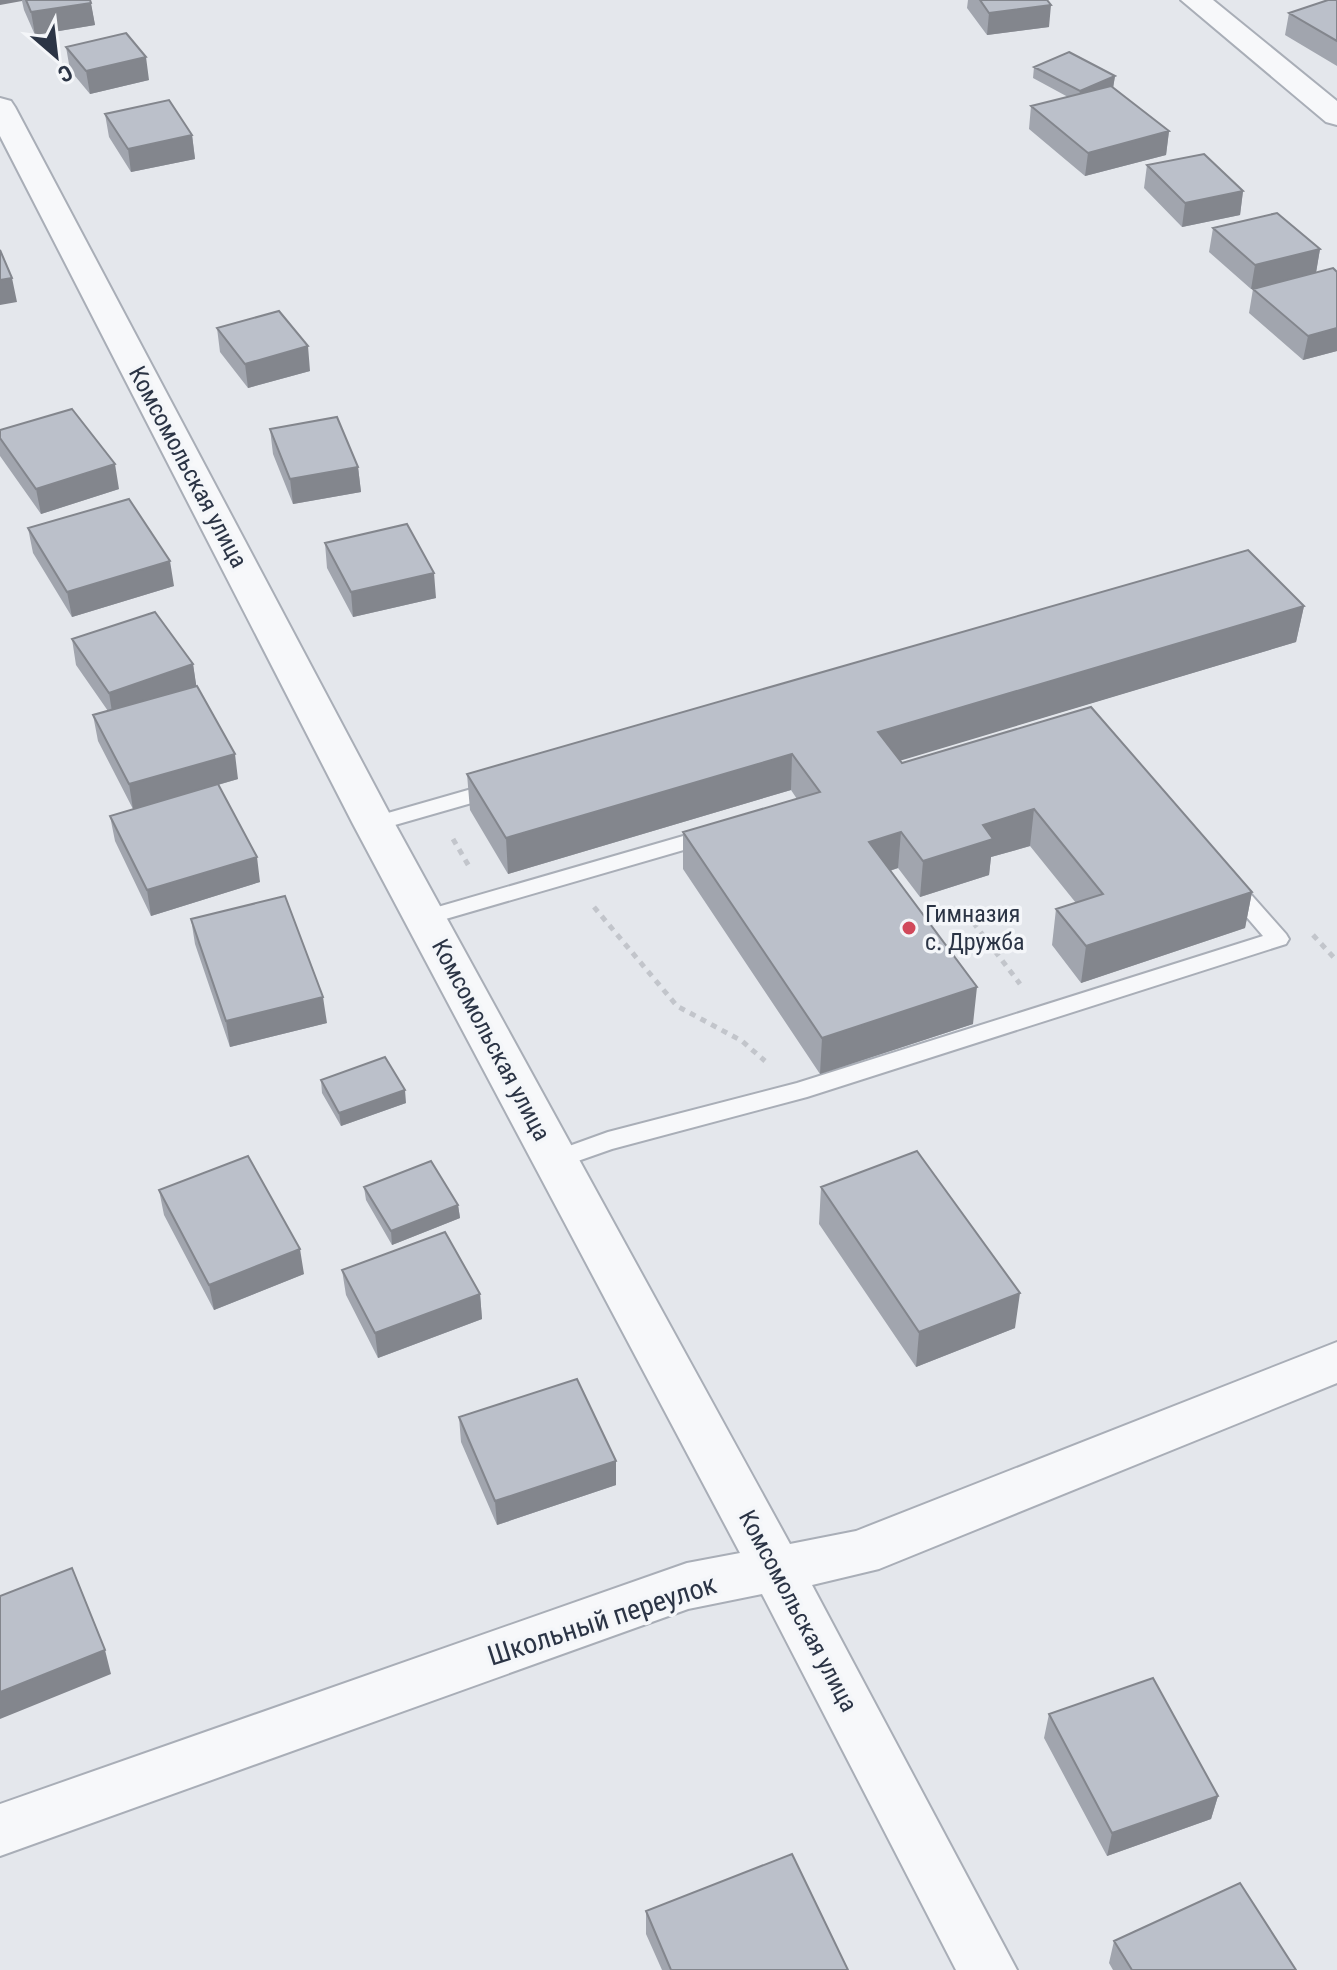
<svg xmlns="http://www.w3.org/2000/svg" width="1337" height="1970" viewBox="0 0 1337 1970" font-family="'Roboto Condensed',sans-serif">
<rect width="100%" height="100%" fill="#e4e7ec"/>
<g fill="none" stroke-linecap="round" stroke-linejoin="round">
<defs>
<path id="service" d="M496 782 503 784 506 789 503 794 374 831 364 824 367 819Z
M711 828 721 835 718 840 425 925 417 923 414 918 417 913Z
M1231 879 1239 881 1286 934 1289 939 1286 944 807 1097 612 1149 555 1169 547 1166 543 1160 547 1154 608 1132 797 1083 1263 936 1220 886 1223 881Z"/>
<path id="minor" d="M1181 0H1213L1337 101V125L1326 122Z
M0 98 11 101 15 107 395 824 790 1544 856 1531 1337 1342V1383L879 1569 812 1585 1017 1970H956L762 1594 688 1609 0 1856V1804L687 1563 740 1553 353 824 0 136Z"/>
</defs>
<use href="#service" stroke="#a9aeb7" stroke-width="4"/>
<use href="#minor" stroke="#a9aeb7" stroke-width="4"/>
<path stroke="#c2c5cb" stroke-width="5" stroke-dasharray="6 6" stroke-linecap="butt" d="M453 839 470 868
M594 907 677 1006 742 1041 765 1061
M966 913 1020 984
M1313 935 1337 961"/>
<use href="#service" fill="#f7f8fa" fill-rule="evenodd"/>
<use href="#minor" fill="#f7f8fa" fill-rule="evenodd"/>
</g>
<path fill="#a1a5ae" d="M0 0H90L95 25 35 35 24 10 22 1Z
M968 0H1047L1049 27 987 35 967 8Z
M1337 0V66L1285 35 1289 13Z
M66 47 149 80 90 94 70 70Z
M1034 67 1115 76 1113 88 1169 131 1166 155 1085 176 1029 129 1031 106 1068 97 1033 78Z
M105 114 192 135 195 159 131 172 109 137Z
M1147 165 1243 191 1240 215 1182 227 1144 188Z
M1213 228 1320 249 1316 272H1337V351L1303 360 1249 313 1253 289 1257 287 1251 289 1209 252Z
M217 328 310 371 248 388 220 352Z
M270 429 358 467 361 492 293 504 273 454Z
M0 430 119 489 41 514 0 456Z
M28 528 174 586 72 617 33 553Z
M325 543 436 598 353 617 327 568Z
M1304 606 1296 642 900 760 902 763 1091 707 1252 892 1245 928 1081 983 1052 945 1056 909 1076 903 1030 846 991 857 989 875 920 897 898 868 890 871 973 1024 820 1074 683 869V832L797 799 791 790 508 874 470 810 467 774Z
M72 639 193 664 196 686 238 779 218 785 260 882 151 916 115 841 110 816 133 809 98 741 93 715 108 711 76 665Z
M191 919 327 1023 230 1047 195 944Z
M321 1080 406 1103 341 1126 322 1093Z
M364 1187 458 1205 460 1218 392 1245 366 1200Z
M821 1187 1015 1328 916 1367 819 1224Z
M159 1190 304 1274 214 1310 164 1215Z
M342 1270 480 1294 482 1319 378 1358 346 1295Z
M459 1417 616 1461V1485L497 1525 461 1442Z
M1049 1714 1218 1796 1211 1819 1107 1856 1044 1738Z
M646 1911 848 1970H662L646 1934Z
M1114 1941 1296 1970H1113L1109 1963Z"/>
<path fill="#83868d" d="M0 0H22V1L0 5Z
M91 3 95 25 35 35 31 12Z
M1051 5 1049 27 987 35 989 13Z
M146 57 149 80 90 94 86 71Z
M1115 76 1113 88 1078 102 1080 91Z
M1169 131 1166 155 1085 176 1088 153Z
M192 135 195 159 131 172 128 149Z
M1243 191 1240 215 1182 227 1185 203Z
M1320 249 1316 273 1251 289 1255 265Z
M12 278 17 302 0 305V280Z
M1337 328V351L1303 360 1308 336Z
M308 346 310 371 248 388 245 364Z
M115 464 119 489 41 514 36 489Z
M358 467 361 492 293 504 290 479Z
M170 561 174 586 72 617 67 592Z
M434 573 436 598 353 617 351 592Z
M1304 606 1296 642 876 768 878 732Z
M193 664 197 690 113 718 109 693Z
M235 754 238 779 133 809 129 784Z
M792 754 791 790 508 874 506 838Z
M1034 809 1030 846 991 857 989 875 920 897 923 861 983 825Z
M901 832 898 868 867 878 869 842Z
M257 857 260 882 151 916 147 890Z
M1252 892 1245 928 1081 983 1086 946Z
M977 987 973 1024 820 1074 822 1038Z
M323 997 327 1023 230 1047 226 1021Z
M405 1090 406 1103 341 1126 339 1113Z
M458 1205 460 1218 392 1245 391 1231Z
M300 1249 304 1274 214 1310 209 1285Z
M1020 1293 1015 1328 916 1367 919 1332Z
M480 1294 482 1319 378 1358 375 1333Z
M616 1461V1485L497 1525 495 1501Z
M105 1650 111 1674 0 1719V1692Z
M1218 1796 1211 1819 1107 1856 1112 1833Z"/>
<path fill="#bbc0ca" stroke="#83868d" stroke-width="2" d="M26 0H90L91 3 31 12Z
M980 0H1047L1051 5 989 13Z
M1328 0H1337V41L1289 13Z
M126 33 146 57 86 71 66 47Z
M1069 52 1115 76 1080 91 1034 67Z
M1111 86 1169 131 1088 153 1031 106Z
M169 100 192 135 128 149 105 114Z
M1204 154 1243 191 1185 203 1147 165Z
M1277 213 1320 249 1255 265 1213 228Z
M0 250 12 278 0 280Z
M1333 268 1337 272V328L1308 336 1253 289Z
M279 311 308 346 245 364 217 328Z
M72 409 115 464 36 489 0 438V430Z
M337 417 358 467 290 479 270 429Z
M129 499 170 561 67 592 28 528Z
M407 524 434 573 351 592 325 543Z
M1248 550 1304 606 878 732 902 763 1091 707 1252 892 1086 946 1056 909 1103 894 1034 809 983 825 993 839 923 861 901 832 869 842 977 987 822 1038 683 832 820 792 792 754 506 838 467 774Z
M155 612 193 664 109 693 72 639Z
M197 686 235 754 129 784 93 715Z
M218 784 257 857 147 890 110 816Z
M285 896 323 997 226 1021 191 919Z
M385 1057 405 1090 339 1113 321 1080Z
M917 1151 1020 1293 919 1332 821 1187Z
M248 1156 300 1249 209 1285 159 1190Z
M431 1161 458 1205 391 1231 364 1187Z
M445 1232 480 1294 375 1333 342 1270Z
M577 1379 616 1461 495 1501 459 1417Z
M72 1568 105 1650 0 1692V1596Z
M1153 1678 1218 1796 1112 1833 1049 1714Z
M792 1854 848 1970H671L646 1911Z
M1240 1883 1296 1970H1132L1114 1941Z"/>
<circle fill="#d1495b" stroke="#f4f6f9" stroke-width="3" cx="909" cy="928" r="8"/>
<g text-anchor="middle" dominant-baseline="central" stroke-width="7" stroke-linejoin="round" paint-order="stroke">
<g font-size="24" fill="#2b3445" stroke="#f4f6f9">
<text transform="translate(188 467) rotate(62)">Комсомольская улица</text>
<text transform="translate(491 1040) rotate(62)">Комсомольская улица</text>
<text transform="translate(798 1611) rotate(62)">Комсомольская улица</text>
</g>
<g font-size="24" fill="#2b3445" stroke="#f4f6f9" text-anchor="start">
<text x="925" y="914">Гимназия<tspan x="925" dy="28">с. Дружба</tspan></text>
</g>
<g font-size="28" fill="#2b3445" stroke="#f4f6f9">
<text transform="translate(602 1620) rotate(-18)">Школьный переулок</text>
</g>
</g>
<g transform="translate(56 56) rotate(152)" stroke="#f4f6f9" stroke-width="6" paint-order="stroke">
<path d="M0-6L14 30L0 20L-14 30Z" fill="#2b3445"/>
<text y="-12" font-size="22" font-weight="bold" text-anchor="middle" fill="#2b3445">С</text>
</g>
</svg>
